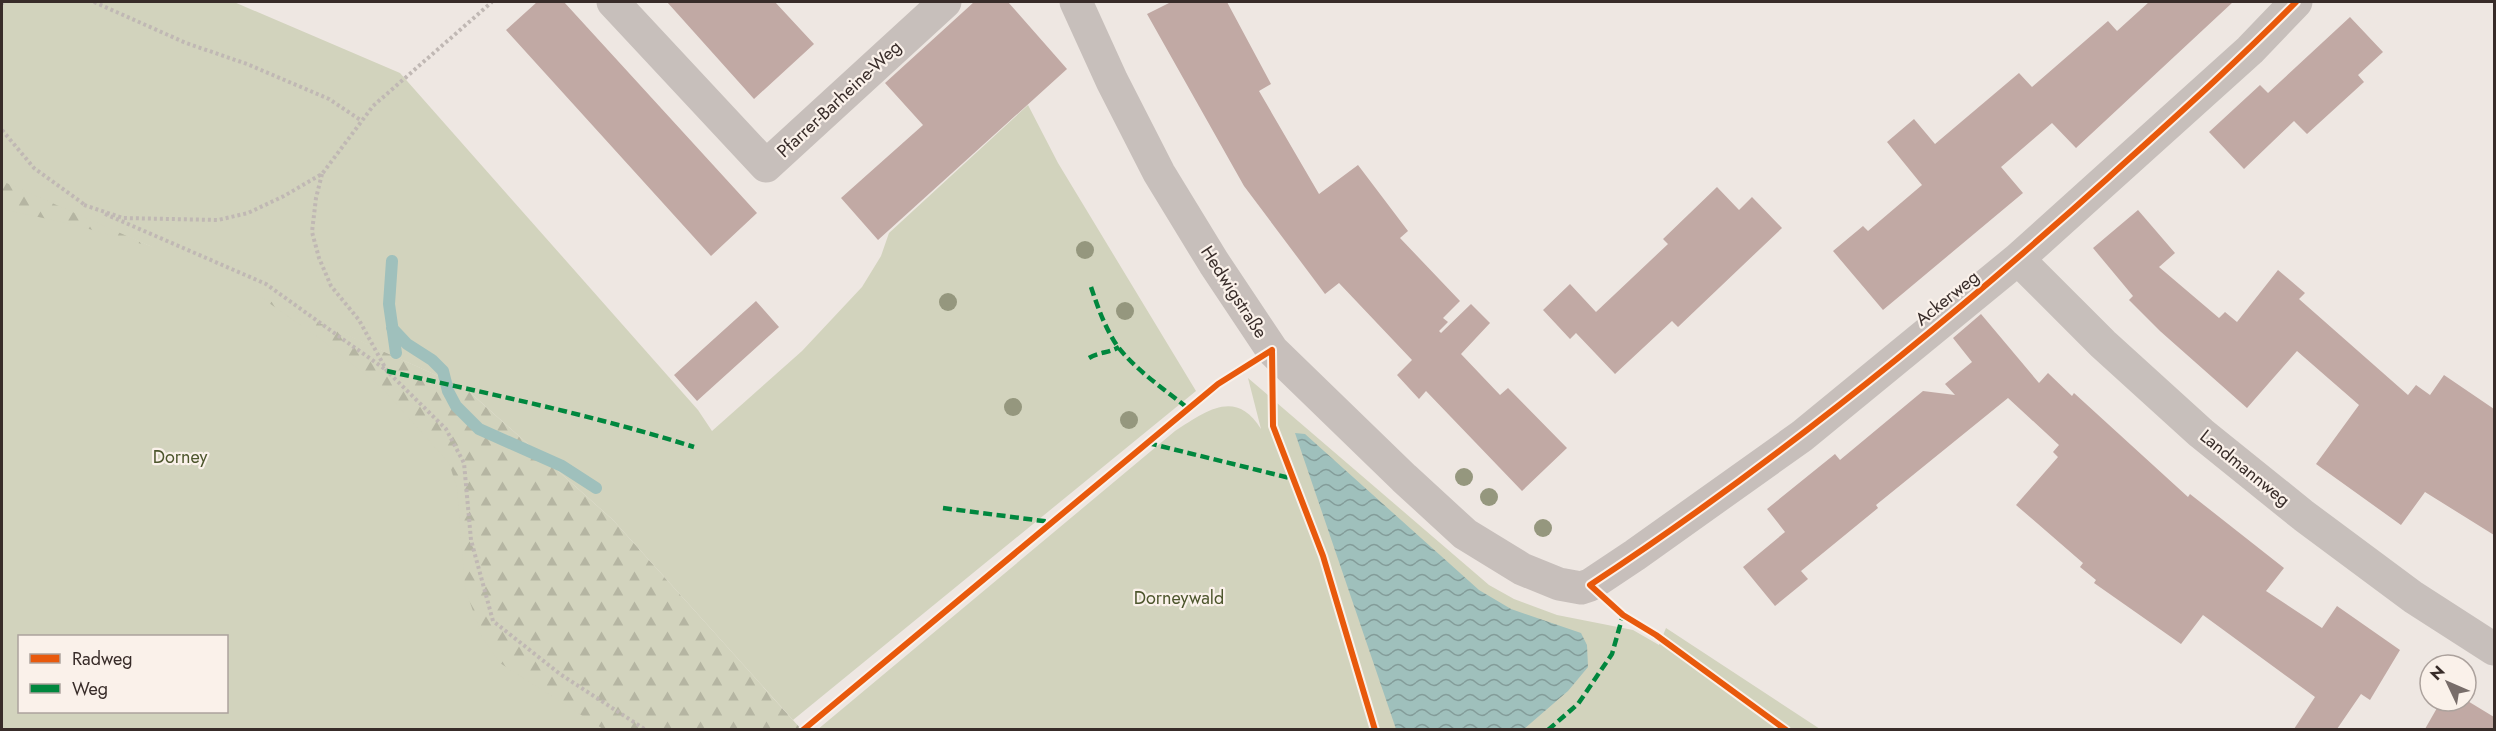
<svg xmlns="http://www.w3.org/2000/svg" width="2496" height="731" viewBox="0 0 2496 731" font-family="Jost,sans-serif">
<defs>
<pattern id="forest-firs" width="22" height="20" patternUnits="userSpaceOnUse" patternTransform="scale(1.5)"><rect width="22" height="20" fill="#d2d3bd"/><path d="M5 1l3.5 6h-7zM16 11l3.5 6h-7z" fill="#b5b5a2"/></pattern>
<pattern id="water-waves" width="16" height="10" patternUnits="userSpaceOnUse" patternTransform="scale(1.5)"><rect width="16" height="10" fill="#9fc0bc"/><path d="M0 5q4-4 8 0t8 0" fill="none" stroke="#839c99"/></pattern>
</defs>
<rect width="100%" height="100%" fill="#eee7e2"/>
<path fill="url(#forest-firs)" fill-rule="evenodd" d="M2 179 465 388 613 520 801 729 2 730ZM20 636H226V712H20Z"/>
<path fill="#d2d3bd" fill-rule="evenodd" d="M2 2H234L400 73 698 410 712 431 802 351 862 287 881 256 889 233 1028 105 1058 163 1196 391 793 720 613 520 465 388 259 296 322 340 382 388 449 463 457 488 465 588 482 637 500 663 603 729H2V209L75 225 152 247 2 181ZM226 636V712H20V636Z
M1248 378 1489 585 1514 599 1557 615 1633 630 1659 645 1666 628 1820 729 817 730 1175 431C1206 411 1236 388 1261 429Z"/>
<path fill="url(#water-waves)" d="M1295 433 1305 434 1479 590 1511 609 1581 633 1587 645 1588 667 1568 691 1524 729H1396Z"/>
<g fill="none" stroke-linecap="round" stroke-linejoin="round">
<path stroke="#9fc0bc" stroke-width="12" d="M392 261 389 304 396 353
M392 328 407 344 432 360 443 371 448 391 456 406 479 429 562 466 596 488"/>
</g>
<path fill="#c1a9a4" d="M537 2H564L757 213 711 256 506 30Z
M667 2H775L814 44 754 99Z
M974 2H1008L1067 69 878 240 841 198 923 125 885 83Z
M1171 2H1227L1271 84 1259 91 1319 194 1358 165 1408 231 1400 238 1460 301 1443 318 1448 322 1439 331 1441 333 1471 304 1490 323 1461 354 1500 395 1508 388 1567 448 1522 491 1426 391 1419 399 1397 375 1412 360 1339 283 1325 294 1244 186 1147 14Z
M2149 2H2233L2076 148 2052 123 2001 167 2023 193 1883 310 1833 251 1863 226 1868 231 1922 185 1887 142 1914 119 1935 144 2019 73 2032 87 2108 21 2117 31Z
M2350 17 2383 52 2358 75 2364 82 2307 134 2294 121 2244 169 2209 132 2260 85 2268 93Z
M1717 187 1739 210 1752 197 1782 228 1678 327 1672 321 1615 374 1576 333 1570 339 1543 310 1570 284 1596 312 1668 244 1663 239Z
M2138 210 2175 253 2159 267 2219 318 2225 312 2237 322 2278 270 2305 293 2299 299 2408 395 2416 385 2430 395 2444 375 2494 409V535L2425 492 2401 525 2316 464 2359 405 2297 351 2247 408 2160 331 2129 300 2133 296 2093 248Z
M756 301 779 327 697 401 674 375Z
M1981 314 2039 383 2048 373 2072 396 2074 393 2188 497 2190 494 2284 568 2266 591 2322 628 2337 606 2400 650 2370 700 2361 694 2337 729H2294L2315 697 2203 615 2181 644 2094 583 2096 580 2080 567 2083 563 2016 505 2058 457 2053 452 2059 445 2008 398 1876 505 1878 508 1801 571 1808 579 1775 606 1743 567 1785 532 1767 509 1835 454 1840 460 1923 391 1955 395 1945 384 1972 362 1953 338Z
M2466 700 2494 717V729H2425L2441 701Z"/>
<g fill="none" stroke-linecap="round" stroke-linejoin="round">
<path stroke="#c0b8b4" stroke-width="4" stroke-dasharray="3 3" stroke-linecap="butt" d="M94 2 186 43 247 64 329 99 362 121
M2 5V2
M2 130 34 168 85 205
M322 174 316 198 312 232 319 258 331 286 359 320 387 371 446 429 464 463 471 540 493 621 560 674 646 730
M84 205 123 218 218 220 248 213 284 196 322 174 373 106 492 2
M105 214 266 284 386 370"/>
<path stroke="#c7bfbb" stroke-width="33" d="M613 2 766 166 945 2
M1076 2 1112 81 1159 173 1214 263 1272 350 1404 478 1465 534 1522 569 1559 584 1581 588 1590 585 1635 555 1802 436 2018 259 2250 50 2296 2
M2018 259 2103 344 2201 433 2304 516 2413 597 2494 649"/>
<path stroke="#00873e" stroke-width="4.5" stroke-dasharray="9 4.5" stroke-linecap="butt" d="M1091 287C1098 308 1105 328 1118 347 1137 371 1165 390 1189 409
M1089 358C1099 352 1109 353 1119 347
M387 371C490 394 593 415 694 447
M1148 443 1294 479
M943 508 1051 522
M1548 730 1578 704 1612 654 1623 615"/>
<defs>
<path id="cycleway" d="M1272 350 1273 426 1323 556 1375 730
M803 730 1218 384 1272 350
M1786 730 1656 635 1623 615 1590 585C1774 464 1945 325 2108 178 2172 120 2236 63 2296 2"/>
</defs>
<use href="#cycleway" stroke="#faf1ea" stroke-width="10"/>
<use href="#cycleway" stroke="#e8590c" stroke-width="6"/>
</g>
<g fill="#95977e">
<circle cx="1085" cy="250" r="9"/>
<circle cx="948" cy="302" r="9"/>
<circle cx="1125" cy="311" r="9"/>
<circle cx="1013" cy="407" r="9"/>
<circle cx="1129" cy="420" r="9"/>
<circle cx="1464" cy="477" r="9"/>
<circle cx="1489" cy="497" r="9"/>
<circle cx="1543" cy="528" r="9"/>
</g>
<g text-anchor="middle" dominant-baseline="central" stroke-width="4.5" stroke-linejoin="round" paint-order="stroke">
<g font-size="18" fill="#382c29" stroke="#faf1ea">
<text transform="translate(839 99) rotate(-43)">Pfarrer-Barheine-Weg</text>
<text transform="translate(1234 292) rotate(57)">Hedwigstraße</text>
<text transform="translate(1947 298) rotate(-39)">Ackerweg</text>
<text transform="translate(2245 468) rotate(39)">Landmannweg</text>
</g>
<g font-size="18" fill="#4d562d" stroke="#faf1ea">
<text x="180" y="457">Dorney</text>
<text x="1179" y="598">Dorneywald</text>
</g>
</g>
<rect width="2496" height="731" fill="none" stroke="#382c29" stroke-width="6"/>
<rect x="18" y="635" width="210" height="78" fill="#faf1ea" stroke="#aca29d" stroke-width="1.5"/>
<rect x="30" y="654" width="30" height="9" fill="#e8590c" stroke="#aca29d" stroke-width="1.5"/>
<text x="72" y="665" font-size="18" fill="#382c29">Radweg</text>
<rect x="30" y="684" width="30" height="9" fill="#00873e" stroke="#aca29d" stroke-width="1.5"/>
<text x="72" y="695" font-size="18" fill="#382c29">Weg</text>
<g transform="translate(2448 683) rotate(314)"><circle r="28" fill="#faf1ea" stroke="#aca29d" stroke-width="1.5"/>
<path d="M0-4.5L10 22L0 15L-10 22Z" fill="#786d6a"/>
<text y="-9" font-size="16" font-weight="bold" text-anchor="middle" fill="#382c29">N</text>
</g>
</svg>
